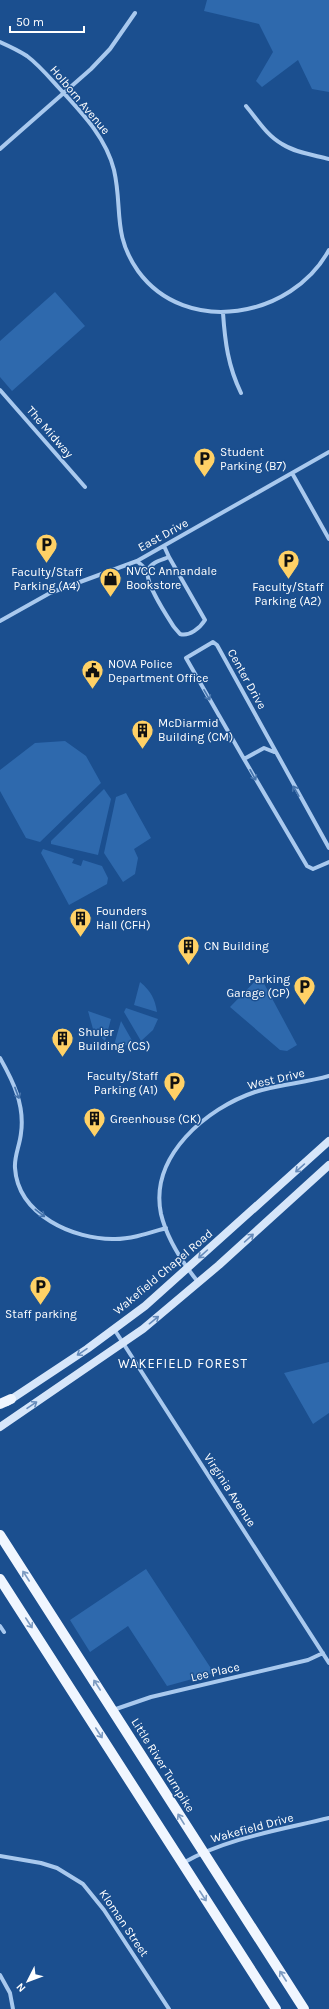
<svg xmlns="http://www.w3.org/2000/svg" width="329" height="2009" viewBox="0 0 329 2009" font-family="Karla,sans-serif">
<rect width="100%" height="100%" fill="#1b4f8f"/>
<path fill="#2e69ad" d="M207 0H329V92L312 89 298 60 262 87 256 81 273 52 259 24 204 11Z
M55 292 85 326 12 391 0 377V341Z
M65 741 86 756 101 783 40 842 26 838 0 791V770L35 743Z
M104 789 111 799 98 855 51 844V841Z
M126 793 151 838 134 849 138 858 135 874 123 882 104 853 116 797Z
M43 849 74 859 72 863 81 866 83 860 102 866 108 878 107 884 69 905 41 853Z
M260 976 297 1045 287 1051 280 1050 230 1007Z
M140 982C151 991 155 999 157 1012L134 1005Z
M126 1008 158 1019 153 1030 141 1041 124 1012Z
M88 1011 111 1019 105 1041 93 1029Z
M121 1021 134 1044 121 1046 114 1045Z
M329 1362V1413L313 1424 284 1373Z
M146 1569 214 1673 167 1686 128 1626 90 1652 70 1620Z"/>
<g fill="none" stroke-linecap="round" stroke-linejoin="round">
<path stroke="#a9c9ee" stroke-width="4" d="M0 42C9 46 18 50 27 56 39 65 49 77 59 88 81 112 106 137 114 170 123 209 112 234 138 271 186 337 292 318 329 250
M246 106C257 119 267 136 282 144 296 153 314 155 329 159
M0 149 91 69 110 49 135 13
M223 313C225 342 228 366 241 393
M0 390 85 487
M292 473 329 539
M164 546 169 557
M169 557 205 620C200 628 189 637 180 634L174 627C167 616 144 582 148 570 151 562 162 560 169 557Z
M137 561 148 571
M0 621 50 593 137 561 329 452
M274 752 264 748 244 759 307 866 313 869 329 862
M244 759 186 658 213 642 217 645 329 848
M0 1058C13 1081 25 1105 21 1133 20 1145 14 1156 15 1168 18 1215 74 1240 115 1239 132 1239 149 1233 166 1228
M198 1282C182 1262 167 1239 161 1214 149 1156 207 1108 255 1092 279 1084 305 1083 329 1076
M114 1329 329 1663
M0 1626 4 1632
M113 1710 151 1697 308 1660 323 1653
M0 1856 41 1863 57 1868 83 1884 104 1910 169 2009
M183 1863C227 1838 280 1830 329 1818
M0 1975 10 1993 13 2009"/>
<path stroke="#d6e6fa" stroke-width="8" d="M7 1402 87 1349 145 1306 329 1141
M0 1427 143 1329 219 1265 329 1165"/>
<path stroke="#f0f6ff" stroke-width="10" d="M0 1404 11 1399
M0 1535 304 2009
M0 1579 276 2009"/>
</g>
<defs><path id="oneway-shaft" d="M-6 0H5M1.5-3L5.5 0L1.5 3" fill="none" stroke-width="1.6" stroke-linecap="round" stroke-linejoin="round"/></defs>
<g stroke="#4674ac">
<use href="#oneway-shaft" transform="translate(207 695) rotate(60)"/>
<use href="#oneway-shaft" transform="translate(253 775) rotate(61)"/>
<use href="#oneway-shaft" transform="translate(296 791) rotate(-119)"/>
<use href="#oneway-shaft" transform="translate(17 1093) rotate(69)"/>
<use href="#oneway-shaft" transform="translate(40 1213) rotate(38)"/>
</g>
<g stroke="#668bba">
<use href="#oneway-shaft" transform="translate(300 1168) rotate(138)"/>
<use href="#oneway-shaft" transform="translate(249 1238) rotate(-42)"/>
<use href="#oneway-shaft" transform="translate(203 1254) rotate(138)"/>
<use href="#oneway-shaft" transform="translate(154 1320) rotate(-39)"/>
<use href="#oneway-shaft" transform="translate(82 1352) rotate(146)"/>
<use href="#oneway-shaft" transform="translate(32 1405) rotate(-34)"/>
</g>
<g stroke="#7b9ac1">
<use href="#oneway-shaft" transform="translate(26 1576) rotate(-123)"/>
<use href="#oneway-shaft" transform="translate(29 1623) rotate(57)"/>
<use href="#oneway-shaft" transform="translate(97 1685) rotate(-123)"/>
<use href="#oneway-shaft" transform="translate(99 1733) rotate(57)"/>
<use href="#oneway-shaft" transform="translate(181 1819) rotate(-122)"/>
<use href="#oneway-shaft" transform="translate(203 1896) rotate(57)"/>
<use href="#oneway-shaft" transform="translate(283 1976) rotate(-123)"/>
</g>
<defs>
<symbol id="parking-pin" viewBox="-11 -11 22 30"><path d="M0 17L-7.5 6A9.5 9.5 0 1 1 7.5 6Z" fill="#ffd166" stroke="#1b4f8f"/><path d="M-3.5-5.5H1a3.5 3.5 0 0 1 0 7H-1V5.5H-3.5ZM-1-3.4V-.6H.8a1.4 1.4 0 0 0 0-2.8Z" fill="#111"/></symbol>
<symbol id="shop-pin" viewBox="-11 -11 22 30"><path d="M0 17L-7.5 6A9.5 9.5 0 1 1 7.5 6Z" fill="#ffd166" stroke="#1b4f8f"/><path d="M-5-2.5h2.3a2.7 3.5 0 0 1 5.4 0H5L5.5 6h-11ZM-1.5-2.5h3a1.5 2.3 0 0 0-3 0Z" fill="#111"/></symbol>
<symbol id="civic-pin" viewBox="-11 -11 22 30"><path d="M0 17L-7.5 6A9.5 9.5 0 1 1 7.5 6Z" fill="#ffd166" stroke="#1b4f8f"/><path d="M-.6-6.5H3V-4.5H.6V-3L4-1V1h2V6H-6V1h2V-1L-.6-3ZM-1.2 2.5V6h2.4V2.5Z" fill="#111"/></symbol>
<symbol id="building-pin" viewBox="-11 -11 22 30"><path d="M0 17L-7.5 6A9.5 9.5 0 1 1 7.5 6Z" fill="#ffd166" stroke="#1b4f8f"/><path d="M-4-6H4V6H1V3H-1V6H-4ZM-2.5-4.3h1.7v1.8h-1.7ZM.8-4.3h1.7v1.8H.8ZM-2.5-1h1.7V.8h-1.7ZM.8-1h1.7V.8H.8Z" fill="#111"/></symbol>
</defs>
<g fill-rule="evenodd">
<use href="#parking-pin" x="192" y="446" width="25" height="34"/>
<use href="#parking-pin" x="34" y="532" width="25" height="34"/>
<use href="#parking-pin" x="276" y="548" width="25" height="34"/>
<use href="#shop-pin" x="98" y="566" width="25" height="34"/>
<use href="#civic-pin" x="80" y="658" width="25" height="34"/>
<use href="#building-pin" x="130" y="718" width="25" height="34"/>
<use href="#building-pin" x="68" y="906" width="25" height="34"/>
<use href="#building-pin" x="176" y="934" width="25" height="34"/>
<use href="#parking-pin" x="292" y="974" width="25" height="34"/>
<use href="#building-pin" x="50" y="1026" width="25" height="34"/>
<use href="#parking-pin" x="162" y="1070" width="25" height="34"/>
<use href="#building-pin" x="82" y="1106" width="25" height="34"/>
<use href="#parking-pin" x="28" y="1274" width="25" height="34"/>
</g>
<g text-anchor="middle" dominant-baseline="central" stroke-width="3" stroke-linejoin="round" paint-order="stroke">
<g font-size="12" fill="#fff" stroke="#1b4f8f">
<text transform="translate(80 100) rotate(50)">Holborn Avenue</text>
<text transform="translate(50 432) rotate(49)">The Midway</text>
<text transform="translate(163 535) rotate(-29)">East Drive</text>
<text transform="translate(247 679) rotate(61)">Center Drive</text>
<text transform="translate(276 1079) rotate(-13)">West Drive</text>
<text transform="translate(163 1272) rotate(-40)">Wakefield Chapel Road</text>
<text transform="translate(230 1490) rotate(57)">Virginia Avenue</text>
<text transform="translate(215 1672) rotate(-13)">Lee Place</text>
<text transform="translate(163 1765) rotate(58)">Little River Turnpike</text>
<text transform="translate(252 1828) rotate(-15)">Wakefield Drive</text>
<text transform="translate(124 1923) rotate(56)">Kloman Street</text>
</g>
<g font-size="12" fill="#fff" stroke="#1b4f8f" text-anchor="start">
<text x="220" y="452">Student<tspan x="220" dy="14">Parking (B7)</tspan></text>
<text x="126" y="571">NVCC Annandale<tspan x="126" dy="14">Bookstore</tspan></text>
<text x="47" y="572" text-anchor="middle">Faculty/Staff<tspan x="47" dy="14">Parking (A4)</tspan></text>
<text x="288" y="587" text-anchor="middle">Faculty/Staff<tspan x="288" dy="14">Parking (A2)</tspan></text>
<text x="108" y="664">NOVA Police<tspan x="108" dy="14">Department Office</tspan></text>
<text x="158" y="723">McDiarmid<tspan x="158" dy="14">Building (CM)</tspan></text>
<text x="96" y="911">Founders<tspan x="96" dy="14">Hall (CFH)</tspan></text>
<text x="204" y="946">CN Building</text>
<text x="290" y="979" text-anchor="end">Parking<tspan x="290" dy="14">Garage (CP)</tspan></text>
<text x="78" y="1032">Shuler<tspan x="78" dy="14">Building (CS)</tspan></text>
<text x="158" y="1076" text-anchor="end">Faculty/Staff<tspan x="158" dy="14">Parking (A1)</tspan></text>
<text x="110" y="1119">Greenhouse (CK)</text>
<text x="41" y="1314" text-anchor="middle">Staff parking</text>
</g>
<g font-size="13" letter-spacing="1" fill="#fff" stroke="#1b4f8f">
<text x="183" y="1363">WAKEFIELD FOREST</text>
</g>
</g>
<g transform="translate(28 1981) rotate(228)" stroke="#1b4f8f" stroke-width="3" paint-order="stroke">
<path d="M0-3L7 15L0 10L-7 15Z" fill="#ffffff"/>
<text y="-6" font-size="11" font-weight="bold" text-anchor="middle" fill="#ffffff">N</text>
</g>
<path d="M10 26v6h74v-6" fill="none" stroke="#ffffff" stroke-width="2"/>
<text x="16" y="26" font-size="12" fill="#ffffff" stroke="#1b4f8f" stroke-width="3" paint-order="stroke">50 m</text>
</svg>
